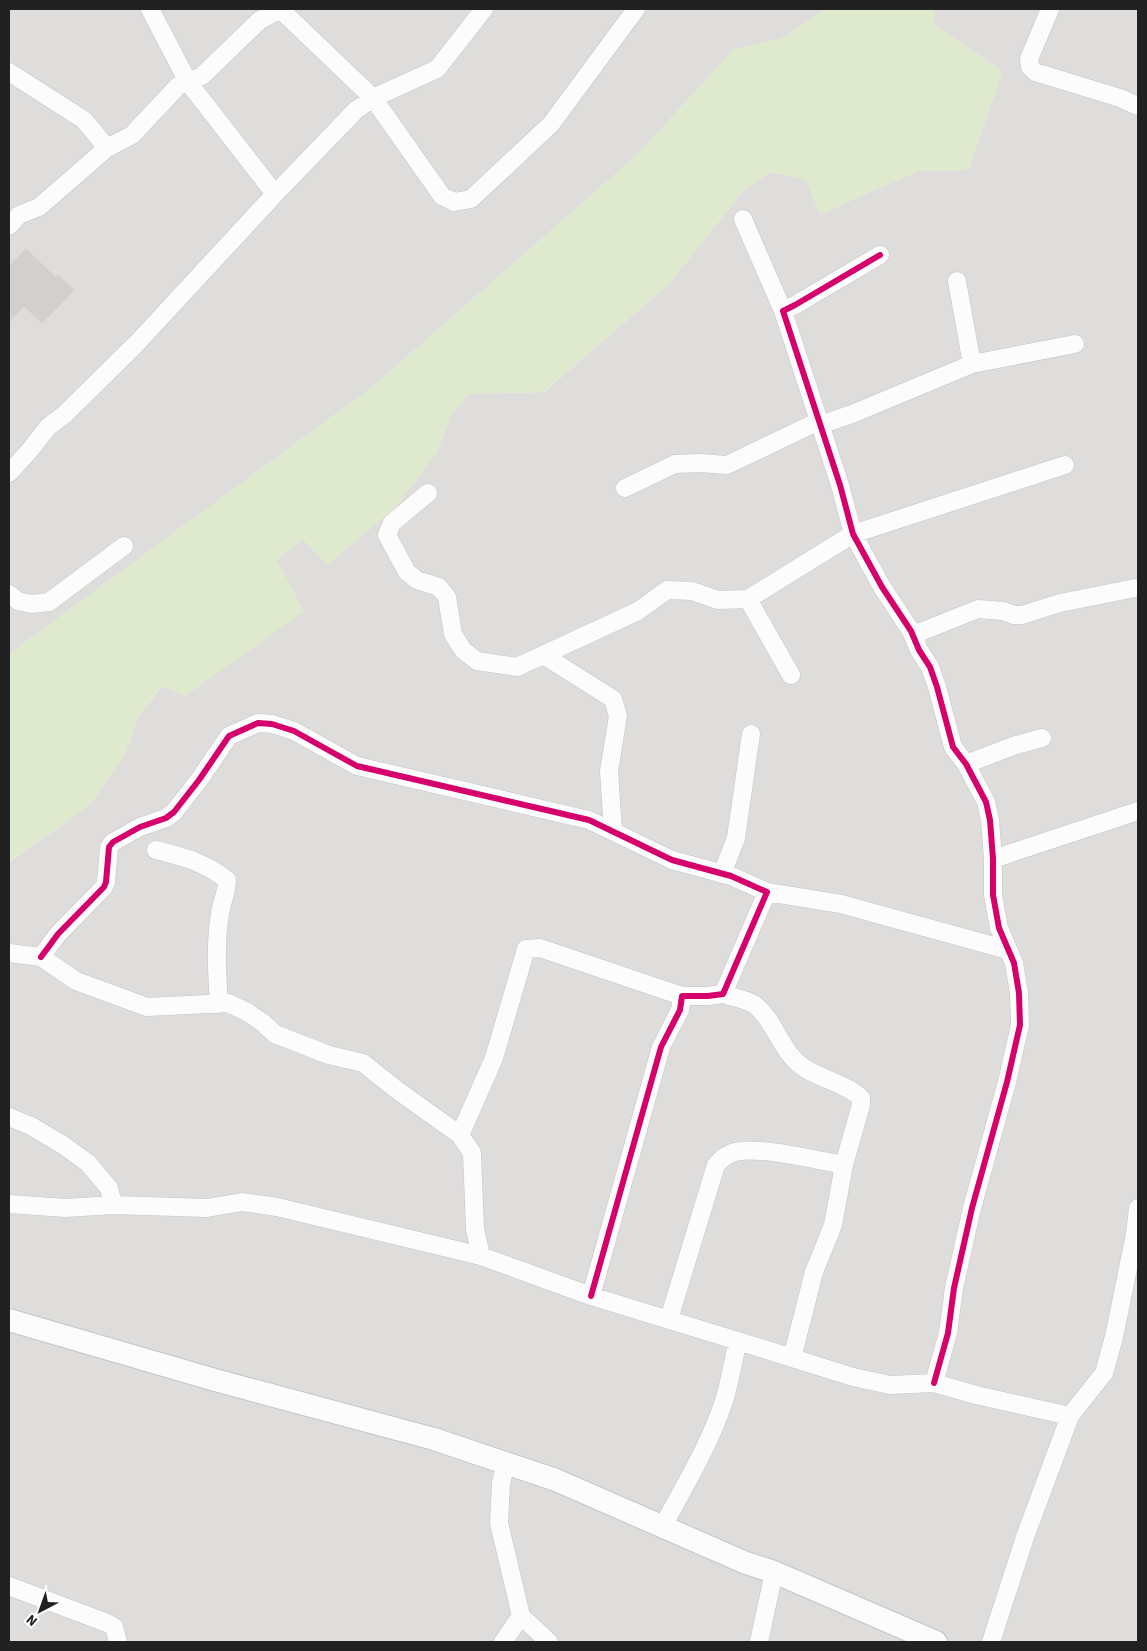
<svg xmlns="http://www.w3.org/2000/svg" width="1147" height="1651" viewBox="0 0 1147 1651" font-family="'Source Sans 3',sans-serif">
<rect width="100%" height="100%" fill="#efedeb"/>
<path fill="#dedddc" d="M9 9H825L780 39 734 49 637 155 372 387 9 654Z
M935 9H1138V1642H9V862L89 806 124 756 138 718 162 686 304 612 276 560 303 539 328 564 394 509 437 452 452 414 469 394 544 392 668 285 742 192 770 172 806 180 820 214 919 171 968 170 1003 72 934 24Z"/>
<path fill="#dee9cd" d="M825 9H935L934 24 1003 72 968 170 919 171 820 214 806 180 770 172 742 192 668 285 543 392 469 394 452 414 437 452 394 509 327 565 303 539 277 560 304 612 185 696 161 686 138 718 124 756 89 806 9 861V654L372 387 637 155 734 49 780 39Z"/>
<path fill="#d2cfce" stroke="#d2cfcc" d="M26 249 56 278 58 275 74 290 42 323 24 306 9 322V267Z"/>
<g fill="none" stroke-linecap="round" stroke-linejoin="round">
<defs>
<path id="minor" d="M150 9 188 82 275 194
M280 9 373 98 442 196 454 202 471 199 551 124 636 9
M1050 9 1029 59 1030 67 1035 72 1120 98 1138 106
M9 72 84 120 107 148
M743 219 783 311
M9 226 19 215 39 207 107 148 132 135 178 86 202 76 260 20 281 9
M880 255 795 305 783 311 840 485 853 534 882 587 911 631 919 650 930 667 937 687 953 747 966 764 986 802 990 820 993 859V895L999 928 1014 963 1019 993 1020 1025 1007 1082 972 1208 954 1288 948 1333 934 1383
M957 281 972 364
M820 425 852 414 972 364 1075 344
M9 473 30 450 48 427 64 415 137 343 275 194 356 110 373 98 437 69 484 9
M625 488 675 464 699 463 727 465 819 421
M428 493 392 523 387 535 407 572 417 580 439 587 447 597 453 634 463 650 477 661 517 667 638 611 667 590 692 591 718 600 748 599 853 534 1065 465
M9 594 18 601 32 604 49 602 124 546
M748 599 791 675
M913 635 978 609 1003 611 1014 615H1022L1060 603 1135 588
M543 655 613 699 618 716 609 771 613 831
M966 764 1016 745 1042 738
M156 850C183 857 205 862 227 880 227 893 221 903 220 914 215 944 217 974 219 1004
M993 859 1138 811
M722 874 736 838 751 734
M767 892 841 904 1008 950
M9 953 41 957 76 981 147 1007 228 1003 247 1012 263 1023 275 1034 329 1055 363 1063 397 1090 460 1135 472 1153 475 1229 481 1256
M41 957 58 934 104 887 106 882 109 847 113 842 140 827 166 818 174 812 199 780 229 736 258 723 272 724 294 731 357 766 589 820 672 860 731 876 767 892 723 994 708 996H682L680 1010 661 1047 591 1296
M723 994C731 997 750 1000 756 1006 775 1021 781 1052 803 1067 820 1079 847 1084 861 1098V1105L844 1165 833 1225 814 1272 792 1358
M9 1117 31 1126 63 1145 88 1163 109 1188 113 1205
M460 1135 494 1058 526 949 540 948 682 996
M9 1204 65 1208 113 1205 207 1208 242 1202 277 1207 481 1256 591 1296 738 1341
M669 1319 716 1165C721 1159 727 1154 735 1152 760 1146 816 1160 844 1165
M506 1463 501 1483 499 1523 521 1616 549 1642
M663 1526C685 1485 709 1446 724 1401 730 1382 733 1361 738 1341L853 1377 890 1385 934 1383 976 1395 1070 1416
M9 1586 107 1623 114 1627 118 1642
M503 1642 521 1616
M759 1642 774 1572
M991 1642 1025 1537 1070 1416 1104 1373 1114 1337 1135 1234 1138 1208"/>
<path id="tertiary" d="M9 1320 215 1380 434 1439 556 1480 746 1563 774 1572 936 1642"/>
</defs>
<use href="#minor" stroke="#c5c4c3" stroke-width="19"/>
<use href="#tertiary" stroke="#c5c4c3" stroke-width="24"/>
<use href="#minor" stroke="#fdfcfc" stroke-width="18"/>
<use href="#tertiary" stroke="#fdfcfc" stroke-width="22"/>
<defs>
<path id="cycleway" d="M880 255 795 305 783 311 840 485 853 534 882 587 911 631 919 650 930 667 937 687 953 747 966 764 986 802 990 820 993 859V895L999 928 1014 963 1019 993 1020 1025 1007 1082 972 1208 954 1288 948 1333 934 1383
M41 957 58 934 104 887 106 882 109 847 113 842 140 827 166 818 174 812 199 780 229 736 258 723 272 724 294 731 357 766 589 820 672 860 731 876 767 892 723 994 708 996H682L680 1010 661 1047 591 1296"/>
</defs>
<use href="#cycleway" stroke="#fff" stroke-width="9"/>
<use href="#cycleway" stroke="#d6006c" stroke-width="6"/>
</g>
<rect width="1147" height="1651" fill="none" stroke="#212121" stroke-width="20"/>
<g transform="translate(40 1611) rotate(221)" stroke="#ffffff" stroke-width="4" paint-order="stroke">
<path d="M0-4L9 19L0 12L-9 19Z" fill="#212121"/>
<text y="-8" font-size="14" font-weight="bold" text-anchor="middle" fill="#212121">N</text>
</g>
</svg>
